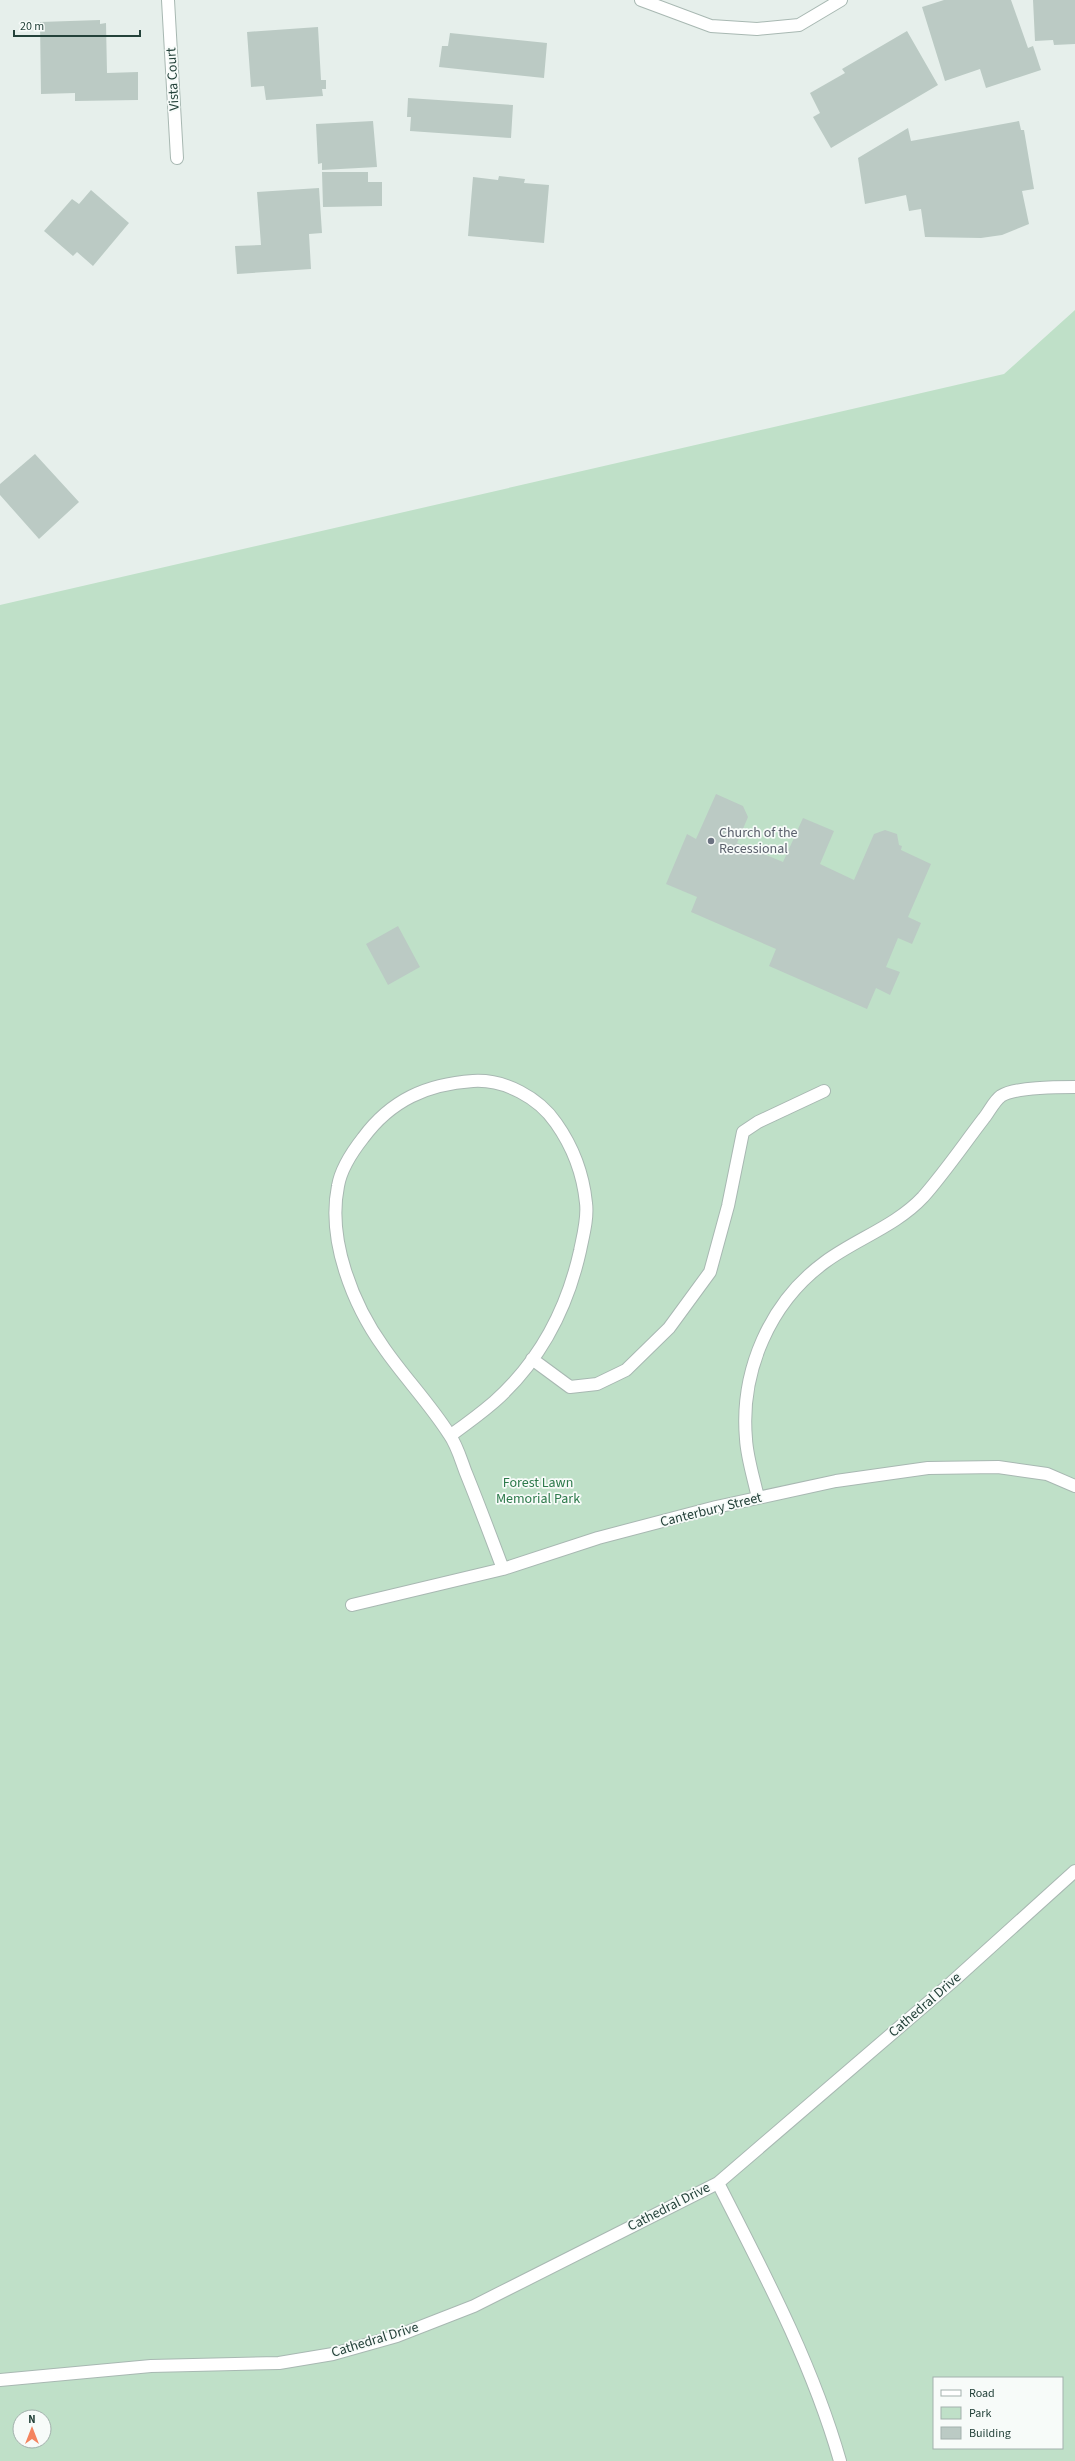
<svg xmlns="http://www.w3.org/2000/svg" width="1075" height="2461" viewBox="0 0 1075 2461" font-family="'Source Sans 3',sans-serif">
<rect width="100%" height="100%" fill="#e6efeb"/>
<path fill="#bfe0c8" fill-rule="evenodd" d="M1075 310V2461H0V605L1004 374ZM934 2378H1062V2448H934ZM20 2417H44V2441H20Z"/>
<path fill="#bbcac4" d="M944 0H1011L1028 48 1033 46 1041 70 986 88 980 69 945 81 922 7Z
M1033 0H1075V44L1054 45 1053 40 1035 41Z
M100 20V24L106 23 107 73 138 72V100L75 101V93L41 94 40 22Z
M318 27 321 80H326V89H322L323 96 266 100 264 86 251 87 247 32Z
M907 31 938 85 831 148 813 117 820 113 810 93 845 73 842 69Z
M450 33 547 43 544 78 439 67 442 46H448Z
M408 98 513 105 511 138 410 131 411 117H407Z
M373 121 377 167 322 170V163L318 164 316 124Z
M1019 121 1021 130H1024L1034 189 1022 191 1029 224 1002 235 981 238 925 237 921 209 909 211 906 195 865 204 858 158 908 128 911 141Z
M322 172H368V182H382V206L323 207Z
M499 176 525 179 524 183 549 185 544 243 468 236 473 177 498 180Z
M319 188 322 233 309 234 311 269 237 274 235 246 261 245 257 192Z
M91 190 129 223 93 266 77 252 73 256 44 231 72 199 79 204Z
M35 454 79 502 39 539 0 495V484Z
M716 794 743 806 748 817 737 843 783 862 803 818 834 831 820 864 854 880 874 834 885 830 897 834 899 845 902 846 901 850 931 864 908 917 921 923 912 944 898 938 886 967 900 972 890 995 876 988 867 1009 769 966 776 949 691 912 697 897 666 884 687 834 696 839Z
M398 926 420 967 388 985 366 944Z"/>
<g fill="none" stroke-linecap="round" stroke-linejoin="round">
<defs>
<path id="minor" d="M168 0 177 158
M641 0 711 26 757 29 799 25 841 0
M532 1359 570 1387 597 1384 626 1370 669 1328 710 1272 728 1206 743 1132 758 1122 824 1091
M451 1435C465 1425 480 1414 494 1402 539 1362 567 1309 580 1251 583 1236 588 1218 586 1203 583 1173 573 1147 556 1123 539 1098 505 1079 473 1081 427 1084 391 1100 363 1138 352 1152 341 1168 338 1186 327 1240 353 1305 384 1348 404 1377 430 1404 449 1434 457 1445 461 1460 466 1473 479 1505 491 1537 503 1569
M758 1498C754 1479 747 1458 746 1439 740 1371 770 1302 825 1262 856 1239 896 1226 923 1197 945 1172 964 1144 984 1118 989 1112 994 1101 1001 1096 1015 1087 1057 1087 1075 1087
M352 1605 503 1569 598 1538 716 1507 836 1481 928 1468 998 1467 1047 1474 1075 1486
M718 2183C764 2273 812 2363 840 2461
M0 2380 151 2366 279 2363 333 2354 397 2336 474 2306 718 2183 952 1982 1075 1871"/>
</defs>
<use href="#minor" stroke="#a8b8b2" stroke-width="14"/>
<use href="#minor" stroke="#fff" stroke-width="12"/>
</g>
<circle fill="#6b7280" stroke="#f7fbf9" stroke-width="1.5" cx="711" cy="841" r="4"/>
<g text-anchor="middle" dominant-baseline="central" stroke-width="3.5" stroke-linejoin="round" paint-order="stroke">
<g font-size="14" fill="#24423a" stroke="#f7fbf9">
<text transform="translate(173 79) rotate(-93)">Vista Court</text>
<text transform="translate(711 1510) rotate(-14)">Canterbury Street</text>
<text transform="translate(925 2005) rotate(-41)">Cathedral Drive</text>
<text transform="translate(669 2207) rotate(-27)">Cathedral Drive</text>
<text transform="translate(375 2340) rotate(-17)">Cathedral Drive</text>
</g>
<g font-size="14" fill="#5b616d" stroke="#f7fbf9" text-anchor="start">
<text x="719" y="833">Church of the<tspan x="719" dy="16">Recessional</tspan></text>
</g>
<g font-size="14" fill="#2d7a4b" stroke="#f7fbf9">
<text x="538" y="1483">Forest Lawn<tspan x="538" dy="16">Memorial Park</tspan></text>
</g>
</g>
<rect x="933" y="2377" width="130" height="72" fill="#f7fbf9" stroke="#a3b1ad"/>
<rect x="941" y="2390" width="20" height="6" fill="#ffffff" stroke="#a3b1ad"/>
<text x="969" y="2397" font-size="12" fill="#24423a">Road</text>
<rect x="941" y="2407" width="20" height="12" fill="#bfe0c8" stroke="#a3b1ad"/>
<text x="969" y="2417" font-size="12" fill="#24423a">Park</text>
<rect x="941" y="2427" width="20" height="12" fill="#bbcac4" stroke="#a3b1ad"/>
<text x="969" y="2437" font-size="12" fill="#24423a">Building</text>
<g transform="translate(32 2429)"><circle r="19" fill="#f7fbf9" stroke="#a3b1ad"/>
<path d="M0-3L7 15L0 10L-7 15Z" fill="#f4845f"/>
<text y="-6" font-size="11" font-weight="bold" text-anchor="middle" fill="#24423a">N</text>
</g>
<path d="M14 30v6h126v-6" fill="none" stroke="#24423a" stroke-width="2"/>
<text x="20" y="30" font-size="12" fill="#24423a" stroke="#f7fbf9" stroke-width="3" paint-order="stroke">20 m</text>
</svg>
